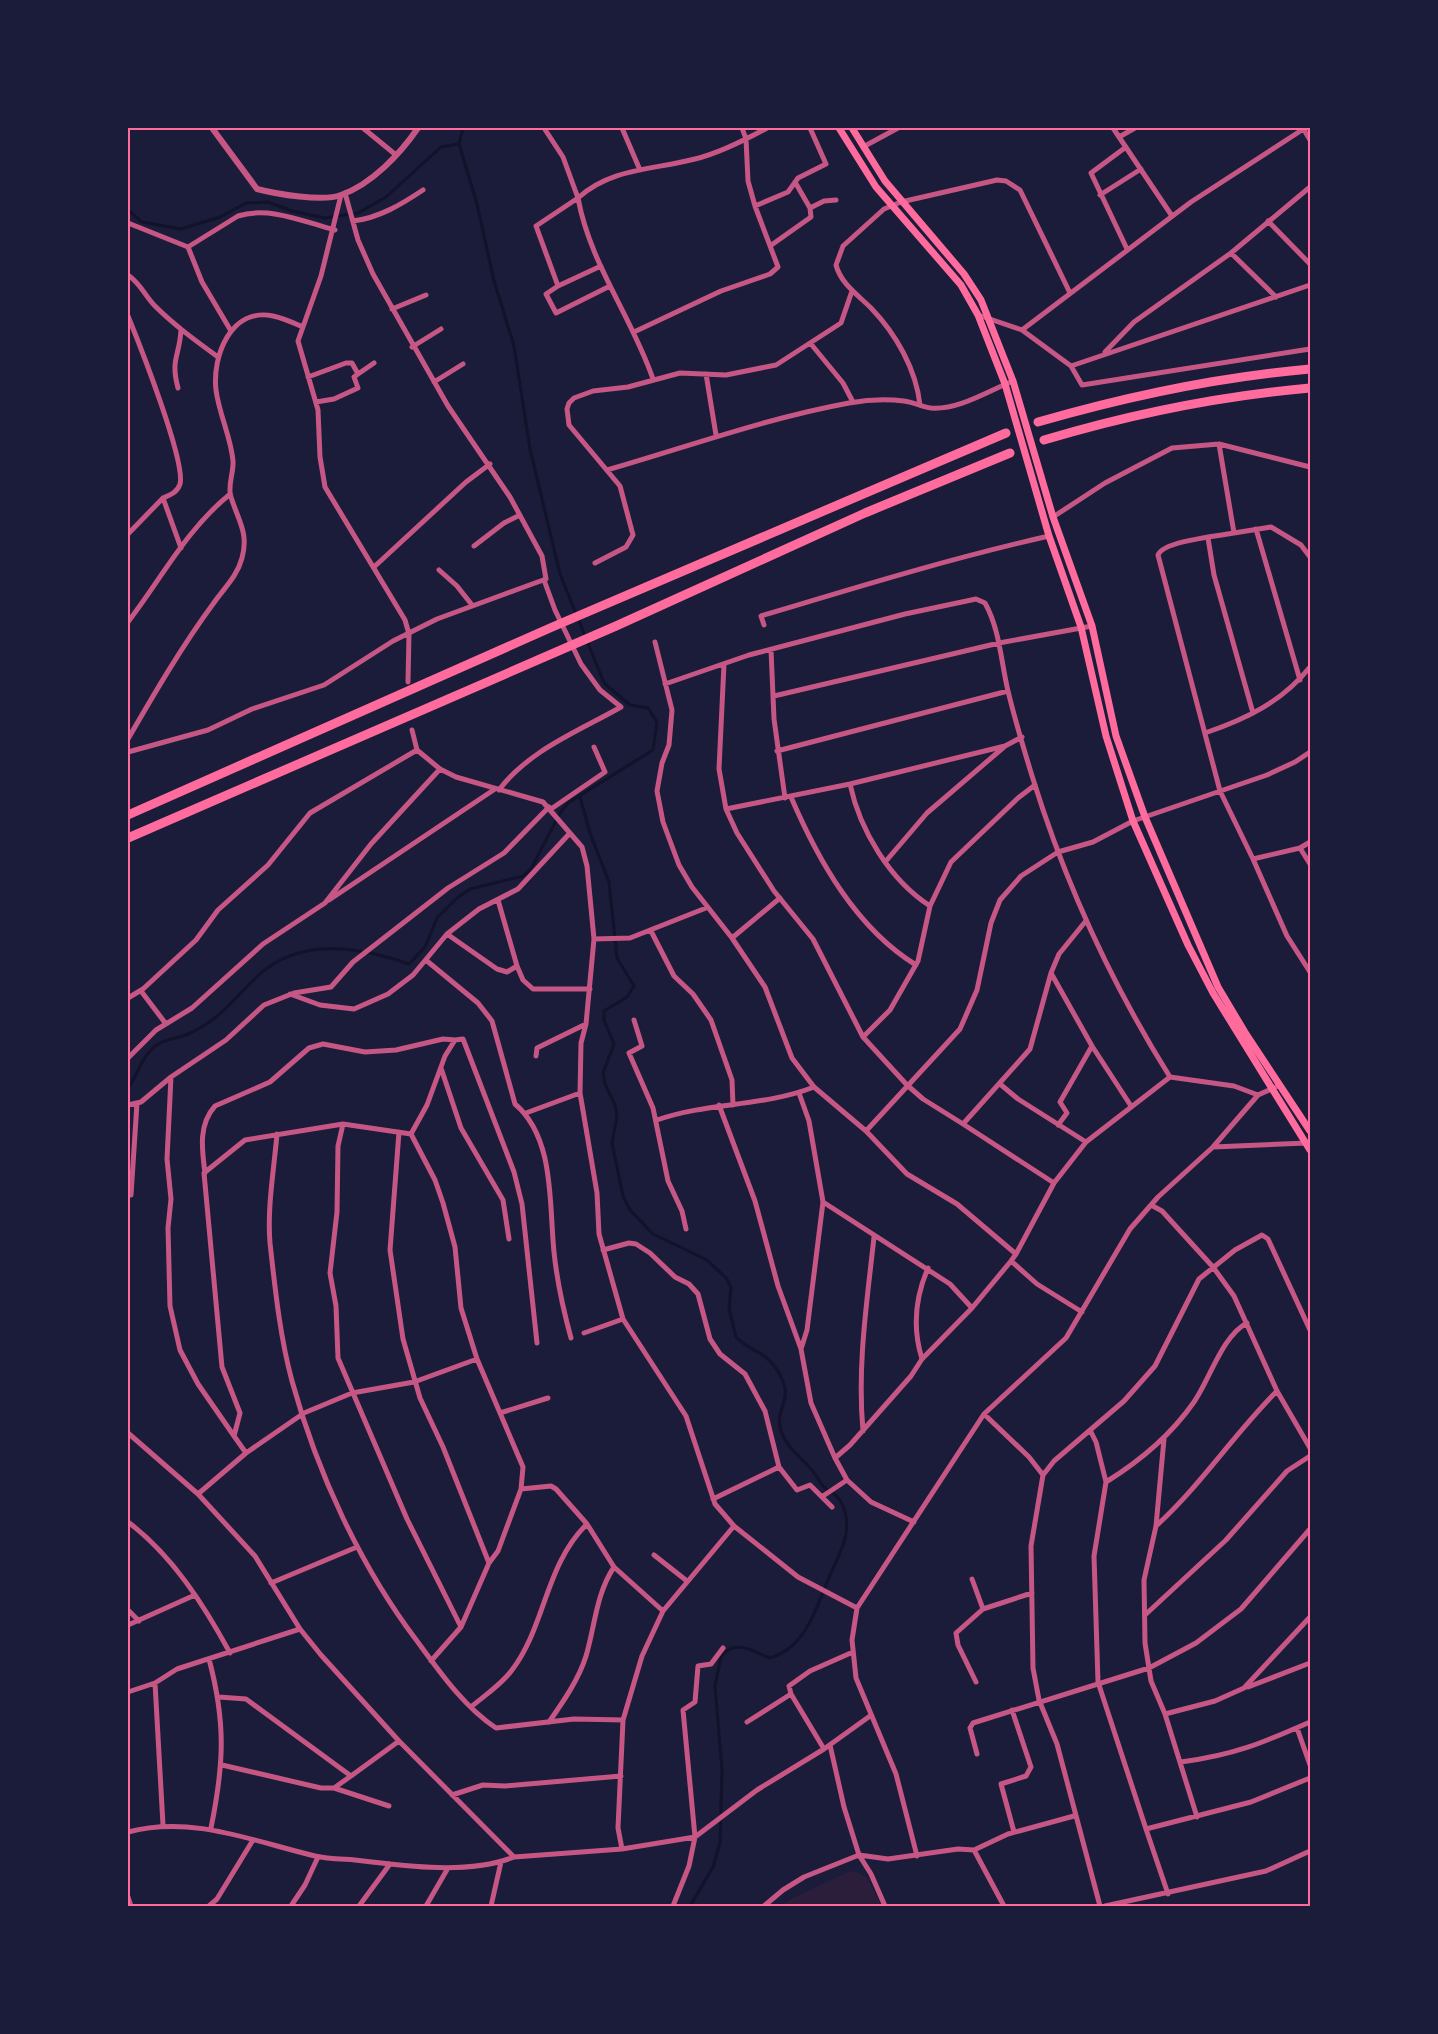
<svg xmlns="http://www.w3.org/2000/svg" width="1438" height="2034" viewBox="0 0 1438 2034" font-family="'Playfair Display',serif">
<rect width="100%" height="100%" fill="#1b1b3a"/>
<path fill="#2a1e3b" d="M855 1871 867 1878 882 1906H781L791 1899 848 1872Z"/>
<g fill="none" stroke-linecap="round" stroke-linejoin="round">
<path stroke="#12122b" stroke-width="3" d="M128 210 142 222 181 229 220 217 246 203 268 202 292 211 325 218 358 213 386 197 441 147 459 144
M580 797 590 833 609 882 617 958 634 986 627 997 604 1011V1020L614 1044 603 1073 605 1084 615 1105 617 1116 612 1143 623 1196 630 1210 653 1234 707 1260 727 1279 731 1288 729 1308 736 1337C748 1350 764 1351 775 1367 801 1404 768 1406 784 1438 791 1452 805 1460 814 1473 818 1477 820 1484 825 1488 833 1493 839 1496 843 1506 854 1534 838 1555 828 1580 816 1609 805 1648 770 1658 753 1652 737 1638 721 1656L715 1686 722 1770 720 1843 713 1867 690 1906
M128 1088C136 1078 140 1061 151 1050 162 1038 174 1040 188 1034 196 1031 205 1025 212 1020 230 1007 244 988 261 973 304 937 361 947 409 964L425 947 437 918 457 898 470 889 523 876 531 869 560 813 568 803 653 750 657 722 648 708 630 705 604 683 560 574 530 449 514 346 494 281 477 204 459 144 463 128"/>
<path stroke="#c65784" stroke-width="5" d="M363 128 396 155
M544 128 563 157 578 198 536 226 558 286 601 266
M622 128 640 170
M1113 128 1172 216
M1303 128 1310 140
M1119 137 1135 128
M863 147 898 128
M1126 147 1091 173 1127 249
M795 182 810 208
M341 195 321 276 298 341 318 410 320 457 325 487 405 620 409 634 408 682
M1100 195 1141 169
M755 206 788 192 798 178 826 164 810 128
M353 221C379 218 402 204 423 190
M1268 221 1310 264
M128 223 188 247 238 216C270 206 304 222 335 230
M770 246 811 217 810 208 824 201 836 200
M188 247 202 282 231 331
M1231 253 1276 297
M128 275C141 284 145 296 155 306 174 325 196 341 218 357
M558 286 546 294 556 313 610 286
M392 309 426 295
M978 315 1022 330 1191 202 1305 128
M128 316C139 343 186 462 180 484 177 493 170 495 163 498
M1022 330 1071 366 1310 285
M634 332 721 291 770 274 778 267 755 206 748 181 746 139 742 128
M811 344 843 383 853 402
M412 347 441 329
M1105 352 1134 322 1231 253 1310 187
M1071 366 1082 385 1310 349
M706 374 716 435
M308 377 346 363H352L358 374 374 363
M653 379C632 317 590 264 578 198 611 168 653 170 695 159 720 153 745 140 767 128
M434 382 463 364
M178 388C170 358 180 356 181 329
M316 402 334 399 358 388 354 377 358 374
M920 405C916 369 896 334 871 308 858 295 841 284 836 265L843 246 884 209 901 202 997 180 1006 181 1020 190 1070 293
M1219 444 1234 533 1271 527 1301 545 1310 557
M607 470C687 447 767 418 849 403 866 400 887 399 904 401 913 402 922 407 931 408 959 410 988 391 1013 381
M1053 517 1105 483 1172 448 1219 444 1310 467
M1256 529 1300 680
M1234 533C1218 536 1163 541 1158 555L1220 791 1253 859 1287 936 1310 972
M128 534 163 498 181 548
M1208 538 1214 575 1253 713
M474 546 504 523 520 515
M595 563 626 547 633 535 620 486 569 425 567 409 569 403 574 398 593 391 628 387 680 373 726 375 776 365 841 323 852 291
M374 567 466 482 490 464
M439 570 457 586 472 605
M128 622C161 579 187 529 229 495
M764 625 761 616C857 587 952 558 1049 536
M655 642 672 710 669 745 662 763 657 791 663 822 679 865 692 887 732 938 765 987 792 1058 814 1087 866 1131 907 1174 957 1204 1016 1254 1011 1261 1037 1284 1082 1312
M771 650 774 719 785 798
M724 664 719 769 726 809 737 833 774 891 813 939 863 1037 907 1085 923 1099 963 1124
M665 684 749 655 905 614 976 599 985 603C1000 630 1001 662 1008 691 1015 720 1024 750 1033 779 1066 885 1111 983 1170 1077
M774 696 999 643 1092 626
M412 730 417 750
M1205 733C1246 719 1282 702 1310 667
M128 739C154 694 182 646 213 604 224 588 237 577 242 558 249 533 238 520 231 497 227 487 234 472 233 461 231 437 219 414 216 390 212 356 231 307 273 316 283 318 294 323 303 327
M417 750 440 769 456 777 543 802 582 847 587 866 594 939 586 1024 581 1043 580 1093 597 1193 599 1234 623 1319 686 1416 715 1504 734 1526 798 1577 857 1608
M777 751 1008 691
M128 752 208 730 252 709 324 685 393 641 437 619 546 579 542 556 510 497 448 406 373 274 358 240 345 193
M850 784C860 831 890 880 930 906
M499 790C529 750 579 731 621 707L600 690 581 664 555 610 544 580
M791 797C818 860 856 928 916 965
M551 809 605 772 594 747
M726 809 850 784 1005 746 1022 737
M1300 848 1310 864
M1253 859 1300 848 1310 842
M886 861 927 813 1004 747
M329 900 495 789
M651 931 674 976 693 994 711 1020 732 1080 733 1105
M447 934 497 969 507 972 517 966 498 900
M732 938 780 898
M594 939 630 938 706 908
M427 961 478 1003 492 1021 515 1104C555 1138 549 1204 554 1252 557 1281 563 1309 571 1338
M517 966 523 980 533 989H590
M1051 973 1092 1046 1131 1106
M141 991 166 1024
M290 994 320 1005 354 1009 388 994 413 975 447 934 479 909 518 889 570 833
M128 998 143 989 196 940 218 910 268 865 310 813 417 750
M634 1020 642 1046 629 1053 653 1108 668 1181 682 1211 686 1229
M863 1037 890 1010 918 961 930 906 951 862 1018 798 1035 785
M536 1056 537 1048 586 1024
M128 1058 156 1030 192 1008 263 944 325 903 371 844 440 769
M441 1068 461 1128 503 1200 509 1239
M171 1077 167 1159 171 1199 168 1228 170 1306 180 1350 198 1384 234 1436
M1000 1084 1018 1099 1086 1142
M799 1093 809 1121 823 1202 807 1330 801 1349
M128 1105 141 1102 171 1077 226 1040 264 1005 294 993 331 987 353 962 448 888 504 853 549 807
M719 1105 755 1201 778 1286 801 1349 811 1403 835 1458 847 1480 871 1502 914 1522
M526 1113 580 1093
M657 1120C708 1102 763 1107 814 1087
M343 1124 338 1146 337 1212 330 1273 336 1306 338 1358 407 1519 461 1627
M1058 1125 1067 1113 1060 1102 1092 1046
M866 1131 960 1029 977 990 991 923 1000 900 1021 876 1058 852 1093 842 1133 821 1267 775 1295 762 1310 752
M399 1132 390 1250 403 1339 420 1398 443 1447 489 1563
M277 1134C274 1169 267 1208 270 1243 275 1288 280 1337 292 1381 317 1472 360 1566 417 1641 439 1671 464 1707 496 1728L574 1719 623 1720
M411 1134 435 1180 443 1203 455 1247 461 1308 477 1359 523 1467 521 1489 498 1551 489 1563 461 1627 431 1661
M411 1134 427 1105 445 1056 455 1040 463 1039 514 1172 522 1204 537 1343
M1213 1147 1307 1143 1310 1141
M205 1173C202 1150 198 1125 215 1106L270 1082 309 1048 323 1044 365 1052 396 1050 443 1039 455 1040
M1054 1183 963 1124 1030 1049 1051 973 1059 954 1085 922
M131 1195 137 1103
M823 1202 950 1284 972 1308
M1151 1205 1162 1211 1213 1267 1234 1296 1277 1391 1310 1448
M603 1250 629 1243 636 1244 650 1253 675 1277 689 1284 698 1294 710 1339 720 1354 745 1374 765 1411 779 1467 797 1490 810 1485 832 1507
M1016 1254 1054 1183 1086 1142 1170 1077 1234 1086 1258 1095 1280 1085
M584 1333 623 1319
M922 1359C912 1327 915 1298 928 1268
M500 1413 548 1398
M984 1414 1029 1457 1043 1475 1031 1546 1033 1668 1039 1700 1057 1744 1100 1906
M863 1431C857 1366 867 1302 874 1237
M1091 1432 1096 1442 1106 1482 1094 1556 1098 1682 1146 1829 1251 1802 1310 1778
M128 1433 198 1494 255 1556 300 1629 321 1655 399 1741 514 1857 622 1849 695 1837 757 1790 824 1749 870 1716
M1164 1439 1156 1526 1144 1580 1145 1643 1151 1681 1165 1714 1197 1817
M246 1453 234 1436 240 1413 222 1367 204 1173 245 1140 343 1124 411 1134
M835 1458 850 1445 911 1376 922 1359 972 1308 1011 1261
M1043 1475 1054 1461 1124 1401 1155 1366 1199 1279 1235 1250 1262 1235 1268 1239 1310 1330
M1106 1482C1140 1461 1171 1435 1194 1402 1210 1379 1222 1336 1247 1323
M521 1489 551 1486 556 1489 587 1524 614 1567 663 1611
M198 1494 246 1453 304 1413 352 1393 414 1382 477 1359
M823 1496 847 1480
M713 1499 779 1467
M128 1522C172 1555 204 1605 230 1653
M1156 1526C1201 1485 1234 1434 1277 1391
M654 1555 687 1581
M972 1579 983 1609
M271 1583 357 1547
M128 1610 139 1621
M1145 1615 1226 1540 1287 1471 1310 1456
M128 1625 195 1595
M209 1659C226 1723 224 1764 211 1828
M976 1682 958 1645 956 1633 983 1609 1032 1593
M155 1683 163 1825
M1248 1687 1310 1663
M128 1692 155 1683 177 1669 300 1629
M219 1697 246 1699 351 1776 399 1741
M471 1707C484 1696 502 1684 512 1670 546 1625 545 1565 587 1524
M1012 1710 1031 1767 1026 1776 1001 1784 1014 1832
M1165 1714 1215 1701 1244 1688 1310 1617
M549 1722C563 1702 579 1679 586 1656 595 1626 596 1594 614 1567
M747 1722 791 1694
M1297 1728 1310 1765
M830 1745 844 1807 859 1855 871 1874 885 1906
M824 1749 791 1694 789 1686 810 1671 853 1652
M977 1754 970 1728 973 1723 1149 1668 1196 1643 1241 1609 1310 1529
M1181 1762C1235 1755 1262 1743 1310 1722
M222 1765 321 1788H334L351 1776
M334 1788 389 1806
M452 1795 483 1785 505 1786 621 1776
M1146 1829 1168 1894
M128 1832C192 1815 252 1841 315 1856 328 1859 342 1859 355 1860 403 1866 469 1875 514 1857
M622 1849 618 1828 623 1720 642 1656 663 1611 734 1526
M974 1850 1004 1906
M917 1856 896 1774 856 1678 852 1640 857 1608 984 1414 1066 1338 1130 1229 1158 1197 1213 1147 1258 1095
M128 1897 131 1906
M209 1906 217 1899 253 1840
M291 1906 305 1885 318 1857
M359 1906 390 1864
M426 1906 448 1868
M491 1906 501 1862
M673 1906 689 1866 695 1837 683 1710 695 1702 698 1666 711 1664 723 1648
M764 1906 783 1890 804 1877 859 1855 888 1859 958 1849 974 1850 1008 1834 1074 1816
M1105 1906 1266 1871 1310 1851"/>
<path stroke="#c65784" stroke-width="6" d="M212 128 257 189C276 194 323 202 341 195 372 184 400 154 418 128"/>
<path stroke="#ff6b9d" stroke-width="7" d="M839 128 876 187 961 285 978 315 1005 384 1049 536 1081 627 1106 736 1133 821 1188 945 1213 993 1310 1150
M852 128 885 181 964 274 981 300 1013 381 1053 517 1092 626 1116 736 1145 817 1218 987 1246 1034 1310 1131"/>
<path stroke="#ff6b9d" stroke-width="9" d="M1038 422C1128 396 1218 377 1310 369
M1044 440C1131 414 1220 396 1310 388
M128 815 550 628 1006 433
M128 838 616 626 865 513 1010 453"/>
</g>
<rect width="1438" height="2034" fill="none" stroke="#1b1b3a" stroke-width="258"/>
<rect x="129" y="129" width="1180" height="1776" fill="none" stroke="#ff6b9d" stroke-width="2"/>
</svg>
